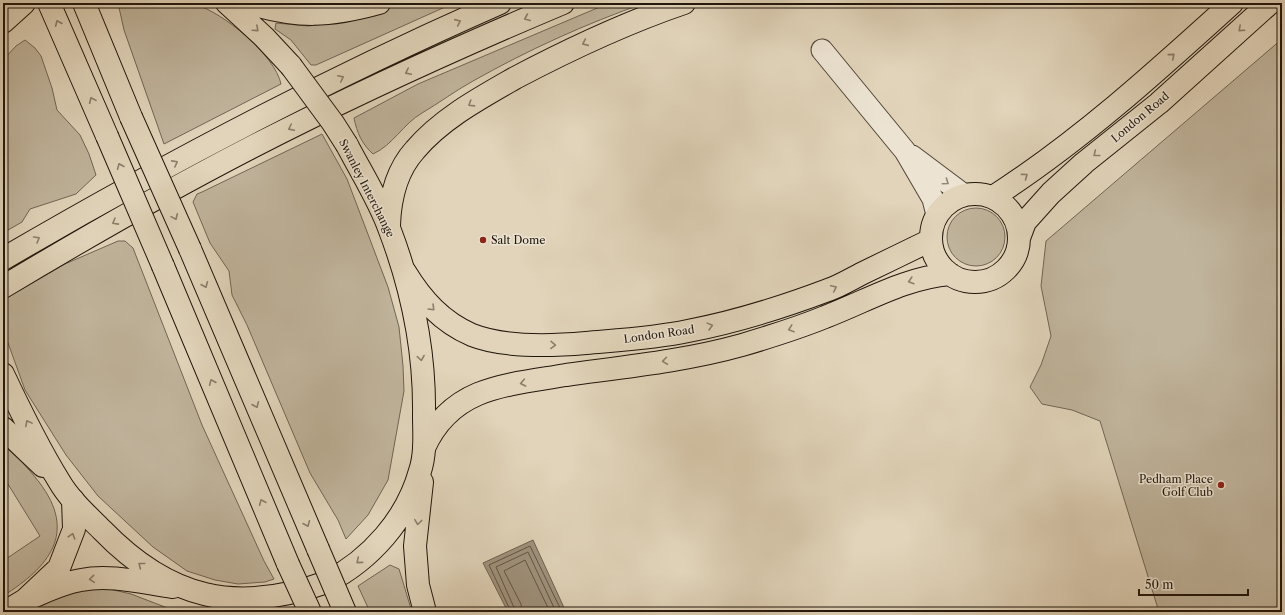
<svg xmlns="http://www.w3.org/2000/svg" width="1285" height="615" viewBox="0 0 1285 615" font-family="'Libre Caslon Text',serif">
<rect width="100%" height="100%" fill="#e1d4ba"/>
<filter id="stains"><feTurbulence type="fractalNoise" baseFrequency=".005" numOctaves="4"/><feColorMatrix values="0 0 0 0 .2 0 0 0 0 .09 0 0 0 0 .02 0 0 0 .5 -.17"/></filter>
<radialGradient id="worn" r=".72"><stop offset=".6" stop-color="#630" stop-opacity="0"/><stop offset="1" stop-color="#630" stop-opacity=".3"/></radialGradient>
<path fill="#c0b49c" stroke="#706554" d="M118 3C135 3 153 3 170 3 178 3 187 2 194 4 223 12 275 55 281 84L164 144 124 30Z
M401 3H454L316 65H311L291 40 275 29 276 23 308 26 353 20Z
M609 3H645C585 24 528 50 473 81 455 91 439 103 422 113 403 124 393 145 373 154 362 144 357 133 354 118L418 84Z
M1282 39V612H1159L1100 421 1072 410 1042 404 1030 387 1041 365 1051 336 1041 286 1046 241Z
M25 40 35 48 41 56 52 88 57 110 80 135 89 154 96 175 76 194 30 209 22 222 3 233V60L16 46Z
M322 134 347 179 388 287 399 327 403 366 404 391 388 480 368 515 346 539 338 520 310 473 247 325 232 295 229 271 210 243 193 202 197 194 202 192Z
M947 237a29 29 0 1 1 58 0a29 29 0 1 1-58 0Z
M118 241H125L133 248 202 425 264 561 274 579 265 582 238 584 215 580 187 571 153 547 98 496 66 455 25 390 3 329V300L65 264Z
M3 445C17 456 28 468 39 482 78 533 49 567 3 596V561L40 536 3 476Z
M390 565 399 569 412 612H370L358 586Z
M105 588 131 594 178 612H24L77 590Z"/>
<path fill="#a0937e" stroke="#6d6150" d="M533 540 566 612H508L483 563Z"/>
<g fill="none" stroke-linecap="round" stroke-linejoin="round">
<path stroke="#605444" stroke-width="1" d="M511 612 489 565 530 546 562 612
M516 612 496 567 528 552 556 612
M522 612 521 604 504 571 525 560 550 612"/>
<defs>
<path id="minor" d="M822 50 905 151 933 199 937 215
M912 156 964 195"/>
<path id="major" d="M931 238a44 44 0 1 1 88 0a44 44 0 1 1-88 0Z
M993 197C1079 142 1156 72 1232 3
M1019 238 1025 222 1051 193 1084 163 1159 103 1270 3
M405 272C422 300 442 322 472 335 505 348 552 346 586 343 620 340 655 338 688 331 735 322 783 307 828 290 840 286 851 279 863 273 886 262 908 251 931 240
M424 448C435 423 452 405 478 394 505 383 537 380 566 375 624 367 685 361 742 345 769 337 798 328 825 317 867 301 904 278 950 274
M25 600C43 593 62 583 81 580 111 574 143 583 173 587
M5 612 25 600 59 568 74 529 73 500"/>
<path id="highway" d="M49 3 107 136
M84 3 131 117
M227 3 264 37 291 66
M248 3C298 18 329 17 379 3
M3 22 24 3
M389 225C390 197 396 171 415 150 441 119 480 98 515 78 570 49 625 23 684 3
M190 249 318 549
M3 259C164 165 329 78 500 3
M163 266 288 564
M3 287C83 239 165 192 248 149 351 96 456 48 563 3
M3 374C20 410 38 447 59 481 70 500 87 515 102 530 169 599 236 615 327 582 370 560 407 519 420 471 426 453 424 433 424 415 425 352 412 288 389 228 379 200 361 172 347 145
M3 428 43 466
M422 482 415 546 418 585 425 612"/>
</defs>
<use href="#minor" stroke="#514637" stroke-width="23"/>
<use href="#major" stroke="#21160b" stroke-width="24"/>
<use href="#highway" stroke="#21160b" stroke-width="24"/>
<use href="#minor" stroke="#ece3d2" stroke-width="21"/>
<use href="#major" stroke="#e1d4ba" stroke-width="22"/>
<use href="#highway" stroke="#e1d4ba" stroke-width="22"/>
<defs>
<path id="highway-bridge" d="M291 66 333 123 347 145
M131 117 190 249
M107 136 163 266
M318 549 345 612
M288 564 310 612"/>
</defs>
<use href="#highway-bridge" stroke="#21160b" stroke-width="24" stroke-linecap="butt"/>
<use href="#highway-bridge" stroke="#e1d4ba" stroke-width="22"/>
</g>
<defs><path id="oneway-chevron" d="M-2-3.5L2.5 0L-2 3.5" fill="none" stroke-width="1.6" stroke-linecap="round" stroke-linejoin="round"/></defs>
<g stroke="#8b7e6b">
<use href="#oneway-chevron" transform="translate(527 18) rotate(157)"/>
<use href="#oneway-chevron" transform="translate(458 22) rotate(-24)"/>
<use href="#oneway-chevron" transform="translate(58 23) rotate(-113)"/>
<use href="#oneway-chevron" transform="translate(256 29) rotate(42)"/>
<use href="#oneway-chevron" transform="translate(1241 29) rotate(138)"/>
<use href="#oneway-chevron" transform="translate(585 43) rotate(156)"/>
<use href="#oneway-chevron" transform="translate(1172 56) rotate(-41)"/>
<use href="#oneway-chevron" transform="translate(408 72) rotate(154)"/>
<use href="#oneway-chevron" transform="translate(341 78) rotate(-26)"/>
<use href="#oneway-chevron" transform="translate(92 100) rotate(-114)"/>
<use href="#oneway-chevron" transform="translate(471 104) rotate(148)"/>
<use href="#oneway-chevron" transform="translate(291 128) rotate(154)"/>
<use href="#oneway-chevron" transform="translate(1096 154) rotate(141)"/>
<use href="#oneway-chevron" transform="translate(175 163) rotate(-28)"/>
<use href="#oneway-chevron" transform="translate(120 166) rotate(-113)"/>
<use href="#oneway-chevron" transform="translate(1025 176) rotate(-36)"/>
<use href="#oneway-chevron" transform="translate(175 217) rotate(66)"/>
<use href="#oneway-chevron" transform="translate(115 222) rotate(151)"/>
<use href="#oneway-chevron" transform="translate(37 239) rotate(-30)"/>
<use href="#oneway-chevron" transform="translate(911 281) rotate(163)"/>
<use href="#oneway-chevron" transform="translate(205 285) rotate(67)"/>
<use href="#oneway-chevron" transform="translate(834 288) rotate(-25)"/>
<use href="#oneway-chevron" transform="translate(432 308) rotate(45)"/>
<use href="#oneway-chevron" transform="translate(710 326) rotate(-15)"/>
<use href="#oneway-chevron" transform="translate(791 329) rotate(161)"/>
<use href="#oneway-chevron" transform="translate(553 345) rotate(1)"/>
<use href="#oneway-chevron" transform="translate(421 358) rotate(81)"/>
<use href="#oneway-chevron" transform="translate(665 361) rotate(172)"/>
<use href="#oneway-chevron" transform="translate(212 382) rotate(-113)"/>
<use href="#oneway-chevron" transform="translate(523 383) rotate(169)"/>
<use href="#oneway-chevron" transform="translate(256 405) rotate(67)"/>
<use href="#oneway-chevron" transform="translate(28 423) rotate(-118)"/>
<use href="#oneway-chevron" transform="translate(262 502) rotate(-113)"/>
<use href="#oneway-chevron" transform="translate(418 522) rotate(97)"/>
<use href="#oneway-chevron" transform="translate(307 524) rotate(67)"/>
<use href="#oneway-chevron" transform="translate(72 536) rotate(-73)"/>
<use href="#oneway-chevron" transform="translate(359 561) rotate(140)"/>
<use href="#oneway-chevron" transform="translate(141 565) rotate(-142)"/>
<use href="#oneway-chevron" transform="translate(92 579) rotate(175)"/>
</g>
<use stroke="#918778" href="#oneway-chevron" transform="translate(946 182) rotate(35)"/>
<g fill="#8f2418" stroke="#ece3d2" stroke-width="1.5">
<circle cx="483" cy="240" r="4"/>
<circle cx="1221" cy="485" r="4"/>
</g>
<g text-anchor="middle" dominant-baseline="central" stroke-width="3" stroke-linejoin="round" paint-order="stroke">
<g font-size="11" fill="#21160b" stroke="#ece3d2">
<text transform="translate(1140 117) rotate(-40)">London Road</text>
<text transform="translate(367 188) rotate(63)">Swanley Interchange</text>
<text transform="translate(659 334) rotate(-8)">London Road</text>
</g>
<g font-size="11" fill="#21160b" stroke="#ece3d2" text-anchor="start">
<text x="491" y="240">Salt Dome</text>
<text x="1213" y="479" text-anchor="end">Pedham Place<tspan x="1213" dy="13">Golf Club</tspan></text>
</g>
</g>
<rect width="1285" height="615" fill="none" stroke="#e1d4ba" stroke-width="16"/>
<rect x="4" y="4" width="1277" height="607" fill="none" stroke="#21160b" stroke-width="2"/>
<rect x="8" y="8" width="1269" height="599" fill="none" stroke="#21160b"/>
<path d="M1139 589v6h109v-6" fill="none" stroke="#21160b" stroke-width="2"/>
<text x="1145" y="589" font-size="12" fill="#21160b" stroke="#ece3d2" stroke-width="3" paint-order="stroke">50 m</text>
<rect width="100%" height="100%" filter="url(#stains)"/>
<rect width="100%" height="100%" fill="url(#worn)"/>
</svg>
